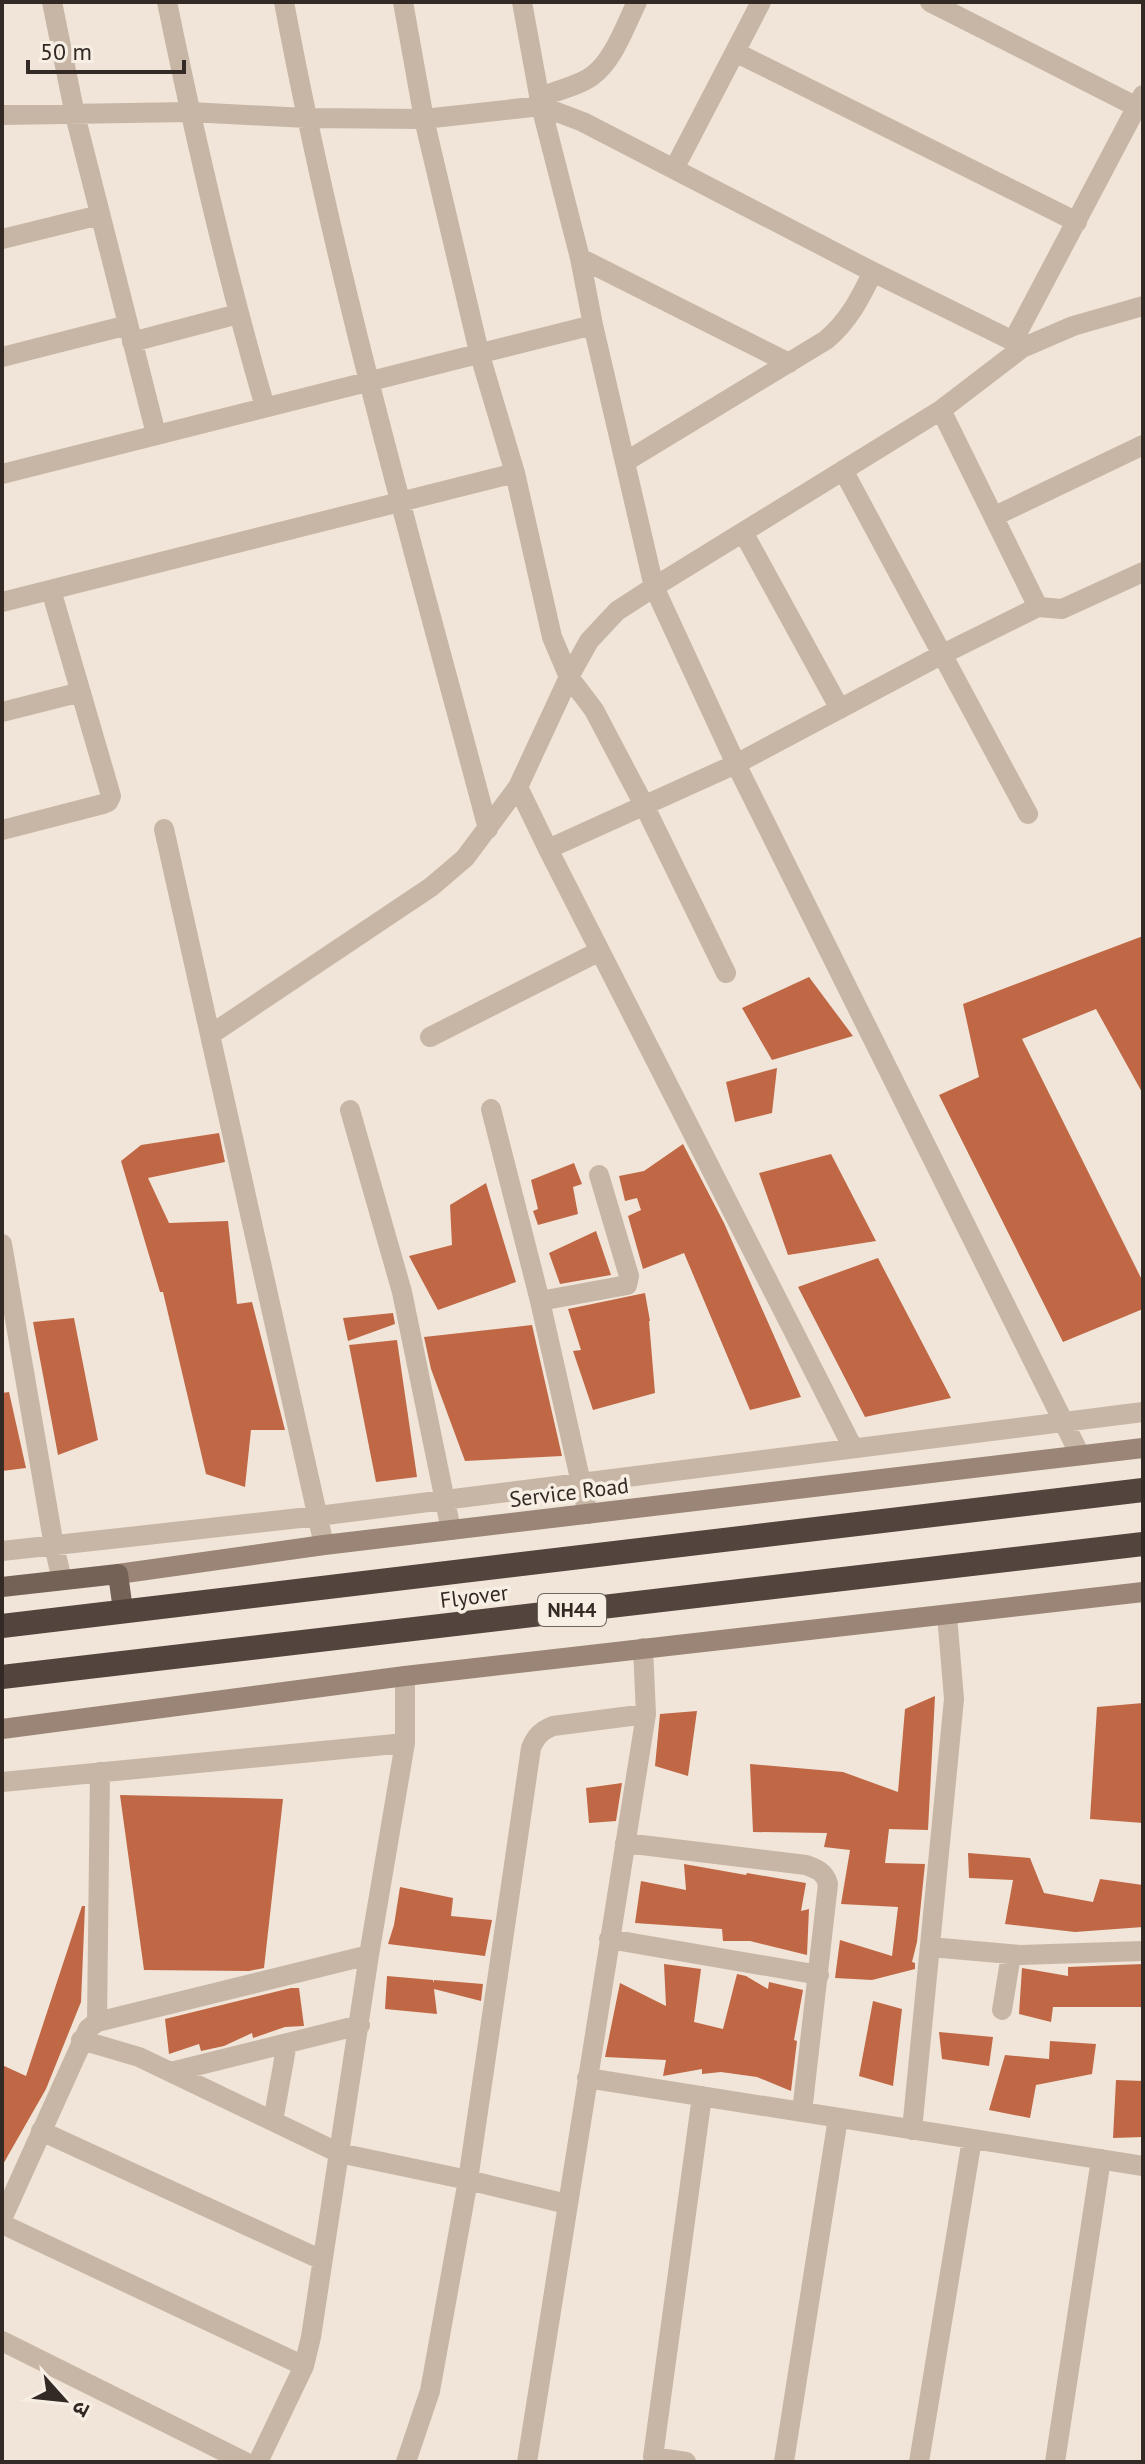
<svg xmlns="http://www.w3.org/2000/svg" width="1145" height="2464" viewBox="0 0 1145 2464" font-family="'PT Sans','Noto Sans Devanagari',sans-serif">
<rect width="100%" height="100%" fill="#f0e5d8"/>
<path fill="#c06845" d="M1143 936V1094L1096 1009 1022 1039 1143 1282V1309L1063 1342 939 1095 979 1077 963 1004Z
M809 977 853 1036 772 1060 742 1008Z
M777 1068 772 1113 735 1122 726 1082Z
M219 1133 225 1162 148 1178 169 1223 228 1221 237 1304 252 1302 285 1430H251L245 1487 206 1474 163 1292H160L121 1161 141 1145Z
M683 1144 724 1223 801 1397 750 1410 684 1253 643 1269 628 1216 641 1210 637 1198 625 1201 619 1176 644 1171Z
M831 1154 876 1241 788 1255 759 1173Z
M574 1163 582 1184 573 1187 578 1214 538 1225 533 1211 538 1209 531 1180Z
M486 1183 516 1282 438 1310 409 1256 452 1245 450 1205Z
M596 1231 611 1275 560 1284 549 1253Z
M878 1258 951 1398 865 1417 798 1287Z
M645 1293 650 1321H649L655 1393 593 1410 573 1351 581 1350 568 1309Z
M393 1313 395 1324 348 1341 343 1318Z
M74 1318 98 1440 58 1455 33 1322Z
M532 1325 562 1456 465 1461 431 1369 424 1337Z
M397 1340 417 1477 376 1482 349 1345Z
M9 1392 26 1468 2 1471V1393Z
M935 1696 928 1830 889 1829 885 1863 925 1864 917 1942 912 1962 915 1963V1969L872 1980 835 1978 840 1940 892 1956 898 1907 841 1904 850 1850 824 1847 827 1833 753 1832 750 1764 843 1772 898 1792 905 1709Z
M1143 1703V1823L1090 1819 1097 1707Z
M697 1711 688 1776 655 1766 660 1714Z
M622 1783 616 1821 589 1823 586 1788Z
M120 1795 283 1799 264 1968 249 1971 144 1970Z
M968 1853 1030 1858 1044 1893 1093 1902 1100 1879 1143 1885V1927L1075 1932 1005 1924 1013 1880 969 1878Z
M684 1864 746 1875 747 1873 806 1883 801 1911 809 1909 807 1955 750 1941H723L722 1929 635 1923 641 1881 686 1890Z
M400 1887 453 1898 451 1916 492 1920 485 1956 388 1944 394 1925Z
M82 1906H85L81 2002 46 2089 2 2166V2065L26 2076Z
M664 1964 701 1969 694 2022 723 2029 737 1974 746 1976 768 1989 769 1982 803 1990 794 2040 797 2041 791 2091 757 2077 721 2072 702 2074V2069L663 2076 666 2060 605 2057 620 1983 666 2006Z
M1143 1964V2007H1053L1051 2022 1019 2014 1022 1968 1068 1976V1967Z
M387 1976 433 1980 434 1983V1980L483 1984 481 2001 434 1989 437 2014 385 2009Z
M291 1988H299L304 2026 285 2027 253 2038 252 2033 224 2046 201 2051 199 2044 169 2054 165 2019Z
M873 2001 902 2009 893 2086 859 2076Z
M939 2032 993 2037 989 2066 942 2059Z
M1050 2041 1096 2044 1092 2074 1036 2085 1030 2118 989 2110 1005 2055 1049 2059Z
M1116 2080 1143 2081V2137L1113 2138Z"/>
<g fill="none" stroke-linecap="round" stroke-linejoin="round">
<path stroke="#c7b6a5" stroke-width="20" d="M52 2 75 115 156 434
M167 2C195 138 226 273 265 407
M284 2C336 281 415 554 488 829
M403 2 424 119 479 352 515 473 552 637 569 677 594 710 644 805 726 973
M930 2 1137 107
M735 52 1077 222
M539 97C556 91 578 86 592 76 614 60 625 26 637 2
M2 115 190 112 306 118 424 119 541 106 583 122 873 272 1013 341 1022 348 1073 326 1143 306
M674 169 761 2
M2 239 100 215
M580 258 789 363
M593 325 654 587 736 764 548 849 853 1448
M1013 341 1143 95
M132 342 238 314
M1022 348 941 410 1038 607 941 655 736 764 1080 1455
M2 357 128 325
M625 462 826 340C849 321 860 298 873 272
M843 470 1028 814
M2 474 593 325 580 258 541 106 522 2
M995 516 1143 445
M743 532 840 709
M2 602 515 473
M1038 607 1062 609 1143 572
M2 712 81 692
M164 829 324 1545
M2 830 103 804 108 802 111 796 51 590
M548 849 518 787 569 677 589 641 617 611 654 587 941 410
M210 1035 431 887 465 858 518 787
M430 1037 600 951
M491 1109 540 1301 588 1514
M350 1110 402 1292 451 1530
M2 1244 54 1546 62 1580
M540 1301 627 1285 629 1276 599 1175
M2 1551 318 1516 1143 1412
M2 1782 405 1743
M625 1843 806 1865C817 1869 825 1872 828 1884L802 2112
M609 1939 819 1975
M930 1947 1020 1955 1143 1951
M1002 2010 1011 1955
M97 2022 100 1772
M81 2040 139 2057 339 2153 468 2180 567 2204
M171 2072 360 2025
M587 2078 1143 2166
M273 2121 287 2043
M912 2130 954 1699 947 1615
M41 2131 322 2260
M2 2219 88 2029 97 2022 369 1955
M2 2224 304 2366
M2 2341 245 2462
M258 2462 304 2366 311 2337 369 1955 405 1743V1676
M406 2462 430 2391 468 2180 531 1748C536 1736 541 1731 553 1726L646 1714
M527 2462 646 1714 643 1648
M686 2462 653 2457 702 2096
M784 2462 838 2118
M919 2462 972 2139
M1055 2462 1101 2159"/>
<path stroke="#9a8576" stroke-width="20" d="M118 1574 324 1545 1143 1448
M2 1729 405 1676 1143 1592"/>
<path stroke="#746257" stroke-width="20" d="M2 1587 118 1574 123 1610"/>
<path stroke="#53453d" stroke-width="24" d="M2 1626 1143 1490
M2 1677 1143 1544"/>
</g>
<g text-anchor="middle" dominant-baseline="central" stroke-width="7" stroke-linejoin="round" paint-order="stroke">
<rect fill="#f8efe4" stroke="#6e655f" stroke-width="2" x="538" y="1594" width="68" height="32" rx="6"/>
<g font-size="20" font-weight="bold" fill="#332a26">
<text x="572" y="1610">NH44</text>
</g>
<g font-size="22" fill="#332a26" stroke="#f8efe4">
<text transform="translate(569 1492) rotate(-7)">Service Road</text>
<text transform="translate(474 1596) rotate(-7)">Flyover</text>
</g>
</g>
<rect width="1145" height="2464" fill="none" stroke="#332a26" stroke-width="8"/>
<g transform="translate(64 2400) rotate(117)" stroke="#f8efe4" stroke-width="6" paint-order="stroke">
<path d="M0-6L14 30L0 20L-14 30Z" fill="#332a26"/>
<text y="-12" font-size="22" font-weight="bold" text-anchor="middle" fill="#332a26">उ</text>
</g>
<path d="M28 60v12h156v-12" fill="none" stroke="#332a26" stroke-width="4"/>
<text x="40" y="60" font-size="24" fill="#332a26" stroke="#f8efe4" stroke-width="6" paint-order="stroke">50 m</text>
</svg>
